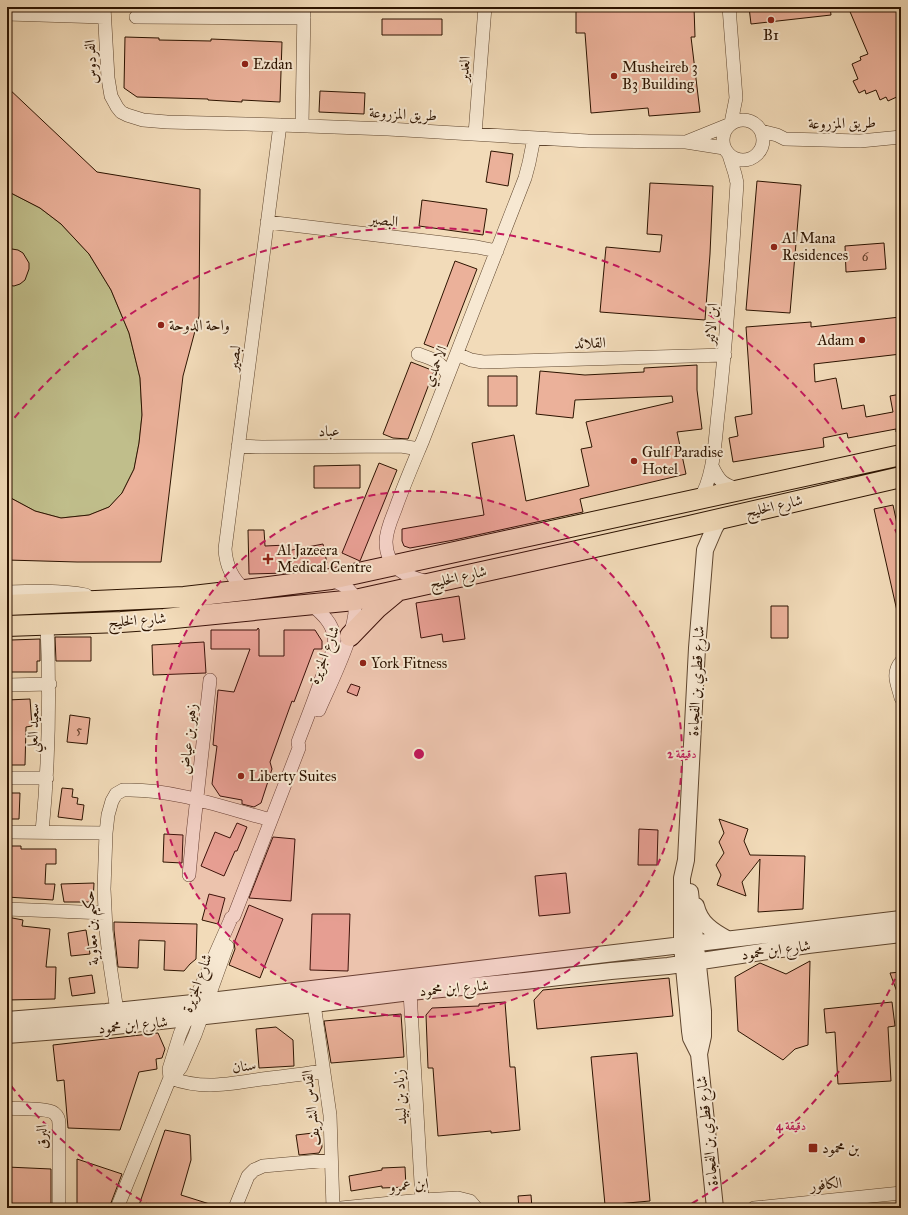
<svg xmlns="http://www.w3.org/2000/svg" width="908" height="1215" viewBox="0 0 908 1215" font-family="'IM FELL Great Primer',Amiri,serif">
<rect width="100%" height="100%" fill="#f2dbb9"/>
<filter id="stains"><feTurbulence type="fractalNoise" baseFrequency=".005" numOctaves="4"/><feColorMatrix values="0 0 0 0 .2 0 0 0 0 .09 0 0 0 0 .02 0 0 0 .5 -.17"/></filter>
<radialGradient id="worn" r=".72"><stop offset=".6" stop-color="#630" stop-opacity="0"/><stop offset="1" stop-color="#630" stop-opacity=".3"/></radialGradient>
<path fill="#c0be8b" stroke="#766846" d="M7 191 40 208 61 224 89 254 111 290 129 333 140 378 142 415 139 443 134 469 122 493 109 507 89 515 61 518 35 511 11 498 7 494Z"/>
<path fill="#ebb19a" stroke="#2c1300" d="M576 7H694L695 37H691L700 112 649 116 648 108 591 113 585 33H576Z
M749 7H830L831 15 751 24Z
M848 7H901V95L888 101 886 97 880 100 876 90 866 94 865 90 859 93 853 81 858 79 852 64 861 60 860 57 868 54Z
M382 19H442V35H382Z
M125 37 159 38V40L211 41V39L282 42 280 102 242 100V102L208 100V99L137 97 124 88Z
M7 87 97 172 200 189 199 316 183 376 161 562H77L7 560V496L35 511 61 518 89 515 109 507 122 493 134 469 139 443 142 415 140 378 129 333 111 290 89 254 61 224 40 208 7 191Z
M320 91 365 93 364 114 319 112Z
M491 151 513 154 508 186 486 182Z
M757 181 801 185 790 313 746 310Z
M650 183 713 186 710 254 705 320 600 312 606 247 660 252 662 235 647 234Z
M422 200 487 209 483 235 419 226Z
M884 243 886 269 846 272 845 246Z
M12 249 18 250 23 253 29 263V269L25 280 20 284 14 286 7 285V250Z
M455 261 477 269 445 352 424 344Z
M900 317 901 354 814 364 815 382 836 378 842 409 864 405 866 417 893 412 890 396 901 394V432H896V429L848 438 847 433 823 438 824 447 733 462 729 438 738 436 735 417 752 414 746 327 811 322V327Z
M411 362 434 371 408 439 393 438 383 434Z
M697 365V390L702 429 677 432 686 474 580 499 583 512 454 540 410 548 404 546 402 541V529L484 515 472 443 514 435 526 501 589 486 581 449 592 447 586 422 673 402 672 396 575 400 573 418 536 414 540 371 585 375 644 372V368Z
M488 376H517V406H488Z
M379 463 397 470 360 561 342 553Z
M360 465V488H314V466Z
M893 505 901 542V610L897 611 874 509Z
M248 530H264L265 546 287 545V551L323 544 327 563 287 571V573L249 574Z
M459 596 465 639 443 642 442 634 421 638 416 603Z
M771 606H788V638H771Z
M258 628 259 629V656H284V630H315L322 641V649H314L294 702 292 701 270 762 272 769 261 803 254 807 242 804V800L220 796 212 784 217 746 213 745 218 690 234 692 250 649H211V630H257Z
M55 637H91V661H56Z
M40 639V661H37V672H7V642H11V640Z
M204 642 206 673 153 675 152 645Z
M351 684 360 687 357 696 347 692Z
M30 699 32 726 26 727 25 765H9V728H7V700Z
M70 715 90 718 87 744 67 742Z
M62 788 73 789 72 797 78 798 77 804 84 805 82 820 58 817Z
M7 793H20L19 819H7Z
M719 819 748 829 744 841 750 855 805 856 803 909 758 912 760 859 742 882 746 896 717 885 721 875 716 865 724 853 719 842 724 833Z
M237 823 247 827 237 851H235L224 876 201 866 215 832 230 838Z
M639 829 658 830 657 865H638Z
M164 834 183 835 182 863 163 862Z
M273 837 295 839 291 901 249 898Z
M7 846H21V849H56V864H46L45 884H55L53 900 7 897Z
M566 873 570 913 539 916 535 876Z
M94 883 93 902H64L61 884Z
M209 894 225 898 218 924 202 920Z
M249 905 283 919 260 978 229 965 235 949 234 943Z
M312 914H350L348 971 310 970Z
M7 917 23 920 22 926 50 929 46 967H56L55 999 7 1000Z
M114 922 197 924 196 959 190 964 184 971 164 970 165 941 139 940 138 968 118 967 114 930Z
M86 930 90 954 71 956 68 933Z
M810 961 808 1045 795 1049 783 1060 738 1031 735 977 760 963 786 974Z
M901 972V999L900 1000 890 973Z
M92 975 95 993 72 996 69 978Z
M669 978 673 1016 537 1029 534 1000 543 990Z
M505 1002 510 1067H515L520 1130 491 1133V1131L438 1136 433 1068H428L426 1015 432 1008 479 1006V1004Z
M892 1002 895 1026 888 1027 891 1081 838 1084 835 1032 826 1033 824 1009Z
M401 1014 404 1057 331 1063 324 1021Z
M276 1027 293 1040 294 1066 259 1068 256 1029Z
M158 1033 165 1049 162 1058 156 1059 157 1069 139 1072 120 1130 68 1128 64 1080 57 1081 53 1045Z
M637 1053 650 1201 605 1205 591 1057Z
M165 1130 190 1135 191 1160 181 1195 216 1206V1208H138Z
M313 1133 321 1135 322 1147 319 1153 299 1155 296 1135Z
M77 1159 122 1174 109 1208H77Z
M7 1167 51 1169V1208H7Z
M405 1167 406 1187 382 1188V1186L351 1191 349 1176 382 1170V1168Z
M531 1195 532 1208H519L518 1196Z"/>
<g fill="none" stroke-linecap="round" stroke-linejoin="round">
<defs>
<path id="minor" d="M104 7 108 78 111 96 117 107 121 112 127 115 143 120 167 122 280 125 388 129 588 141 686 142 724 148
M729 7 736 98 731 123
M7 14 104 17
M136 17 304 18
M723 140a20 20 0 1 1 40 0a20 20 0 1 1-40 0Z
M302 125 304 7
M761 131 777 135 785 139 860 141 901 137
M475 134 485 7
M686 142 728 125
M267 222 477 247 497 251
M418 354C433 359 439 360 448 375
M457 354 471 360 483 362 725 355
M238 446 262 447 401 446 419 449
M712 466C719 481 723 485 739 489
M699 500C714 478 715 440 718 414 727 337 732 260 737 183L735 174 729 155
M428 582C407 577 386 568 386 542 386 531 391 520 395 510 403 487 413 464 423 440 457 353 491 266 525 178L529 163 534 138
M245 590C232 579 226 566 225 549L280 125
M7 592C33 591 60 590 86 595
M901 662C891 674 898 685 901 698
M7 685 50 684
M319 710C329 686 362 623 354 598 351 588 341 584 331 579
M7 778H47
M7 832 106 833
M42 832C49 763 50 694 47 624
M189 875 193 833 210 680
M7 909 105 913
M410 992 422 1200
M314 1004 330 1115 333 1208
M117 1011 110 965 106 930 104 889 106 833 108 815 112 801 116 794 123 790H127C174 789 225 808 271 820
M170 1078 169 1069 180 1034 230 921 231 918 234 916 299 748 298 742 301 734C308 716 315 698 321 680 326 667 336 650 334 636 332 622 321 613 311 604
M170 1078C203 1090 228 1084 262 1079 282 1077 303 1074 323 1071
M7 1108C17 1109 47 1108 54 1113 58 1116 59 1120 59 1124V1208
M117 1208 170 1078 174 1076 181 1067 195 1035 227 946
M235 1208 248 1176 254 1170 263 1166 331 1160
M341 1208 422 1200 458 1198 470 1201 476 1208
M754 1208 901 1193"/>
<path id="tertiary" d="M690 892 703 1011V1036L699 1054 715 1208
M696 906C700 923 712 931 727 939
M7 1020 106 1012 193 1003 901 919
M7 1035 97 1028 314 1004 410 992 525 981 611 971 668 966 808 945 901 934
M699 1054 691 1038 690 1031 682 946V878L686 860 697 648 705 550 714 529 720 518"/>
<path id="primary" d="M7 605 184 597 245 590 331 579 901 455
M7 626 121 622 164 619 355 600 685 527 901 477
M350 636 377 608 395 593"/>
</defs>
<use href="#minor" stroke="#5e452e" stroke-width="14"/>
<use href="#tertiary" stroke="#5e452e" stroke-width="18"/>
<use href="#primary" stroke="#2c1300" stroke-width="22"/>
<use href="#minor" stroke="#f7e8d2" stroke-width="13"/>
<use href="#tertiary" stroke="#f7e8d2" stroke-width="16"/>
<use href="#primary" stroke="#f2dbb9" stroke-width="20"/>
</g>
<circle cx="419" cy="754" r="263" fill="#c2185b" fill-opacity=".12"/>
<g fill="none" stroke="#c2185b" stroke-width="2" stroke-dasharray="7 5">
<circle cx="419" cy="754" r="263"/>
<path d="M900 968A526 526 0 0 1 686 1207M152 1207A526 526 0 0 1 7 1081M7 427A526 526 0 0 1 900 540"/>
</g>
<g fill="#8f2418" stroke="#f7e8d2" stroke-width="1.5">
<circle cx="771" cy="20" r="4"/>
<circle cx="245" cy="64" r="4"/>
<circle cx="614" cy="76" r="4"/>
<circle cx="774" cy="247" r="4"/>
<circle cx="161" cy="325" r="4"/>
<circle cx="862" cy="340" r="4"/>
<circle cx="634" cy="461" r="4"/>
<path d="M266 553h4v4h4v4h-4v4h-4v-4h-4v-4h4z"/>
<circle cx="363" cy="663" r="4"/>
<circle cx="241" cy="776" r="4"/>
<rect x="808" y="1143" width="10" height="10" rx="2"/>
</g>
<g text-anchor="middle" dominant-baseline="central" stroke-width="4" stroke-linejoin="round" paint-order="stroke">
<g font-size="13" fill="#5c3a26">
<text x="865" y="257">6</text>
<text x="79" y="730">5</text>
</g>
<g font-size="15" fill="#2c1300" stroke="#f7e8d2" text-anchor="start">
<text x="771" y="35" text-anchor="middle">B1</text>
<text x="253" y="64">Ezdan</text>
<text x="622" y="67">Musheireb 3<tspan x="622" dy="17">B3 Building</tspan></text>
<text x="782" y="238">Al Mana<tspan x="782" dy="17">Residences</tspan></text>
<text x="169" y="325">واحة الدوحة</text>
<text x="854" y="340" text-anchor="end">Adam</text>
<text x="642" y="452">Gulf Paradise<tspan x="642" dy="17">Hotel</tspan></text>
<text x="277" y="550">Al Jazeera<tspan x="277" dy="17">Medical Centre</tspan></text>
<text x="371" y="663">York Fitness</text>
<text x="249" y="776">Liberty Suites</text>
<text x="822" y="1148">بن محمود</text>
</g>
<g font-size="15" fill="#2c1300" stroke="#f7e8d2">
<text transform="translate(91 62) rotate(-94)">الفردوس</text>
<text transform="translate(464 69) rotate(-86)">الغدير</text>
<text transform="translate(403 114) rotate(3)">طريق المزروعة</text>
<text transform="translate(842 123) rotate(-1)">طريق المزروعة</text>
<text transform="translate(384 220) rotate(7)">البصير</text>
<text transform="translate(711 324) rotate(-86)">ابن الاثير</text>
<text transform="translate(590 343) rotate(-2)">القلائد</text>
<text transform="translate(234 358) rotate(-83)">لبصير</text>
<text transform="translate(435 366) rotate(-68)">الاحمدي</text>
<text transform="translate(329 431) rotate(-1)">عباد</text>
<text transform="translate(774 506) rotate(-13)">شارع الخليج</text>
<text transform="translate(458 577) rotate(-13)">شارع الخليج</text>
<text transform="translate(137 620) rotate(-4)">شارع الخليج</text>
<text transform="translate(324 655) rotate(-69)">شارع الجزيرة</text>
<text transform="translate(696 681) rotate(-87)">شارع قطري بن الفجاءة</text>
<text transform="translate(33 728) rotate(-88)">سعيد العلي</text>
<text transform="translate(188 739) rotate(-84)">زهير بن عياض</text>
<text transform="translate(91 928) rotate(-94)">حكيم بن معاوية</text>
<text transform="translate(776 950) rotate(-8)">شارع ابن محمود</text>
<text transform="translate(197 983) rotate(-70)">شارع الجزيرة</text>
<text transform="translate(454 988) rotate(-5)">شارع ابن محمود</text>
<text transform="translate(133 1025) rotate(-6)">شارع ابن محمود</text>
<text transform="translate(244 1066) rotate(-8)">سنان</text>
<text transform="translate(400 1097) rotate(-93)">زياد بن لبيد</text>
<text transform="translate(311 1108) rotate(-96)">القدس الشريف</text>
<text transform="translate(707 1131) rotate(-96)">شارع قطري بن الفجاءة</text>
<text transform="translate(42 1137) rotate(-93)">البرق</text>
<text transform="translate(826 1184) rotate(-6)">الكافور</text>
<text transform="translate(409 1185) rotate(-5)">ابن عمرو</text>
</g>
</g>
<circle cx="419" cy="754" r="6" fill="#c2185b" stroke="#f7e8d2" stroke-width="2"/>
<g font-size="12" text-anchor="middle" font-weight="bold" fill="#c2185b" stroke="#f7e8d2" stroke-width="4" stroke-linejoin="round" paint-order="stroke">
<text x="682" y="758">2 دقيقة</text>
<text x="791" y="1130">4 دقيقة</text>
</g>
<rect width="908" height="1215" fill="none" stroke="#f2dbb9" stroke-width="24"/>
<rect x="8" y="8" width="892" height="1199" fill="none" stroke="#2c1300" stroke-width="2"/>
<rect x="12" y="12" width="884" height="1191" fill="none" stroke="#2c1300"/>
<rect width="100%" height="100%" filter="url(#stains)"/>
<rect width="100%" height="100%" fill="url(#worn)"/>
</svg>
